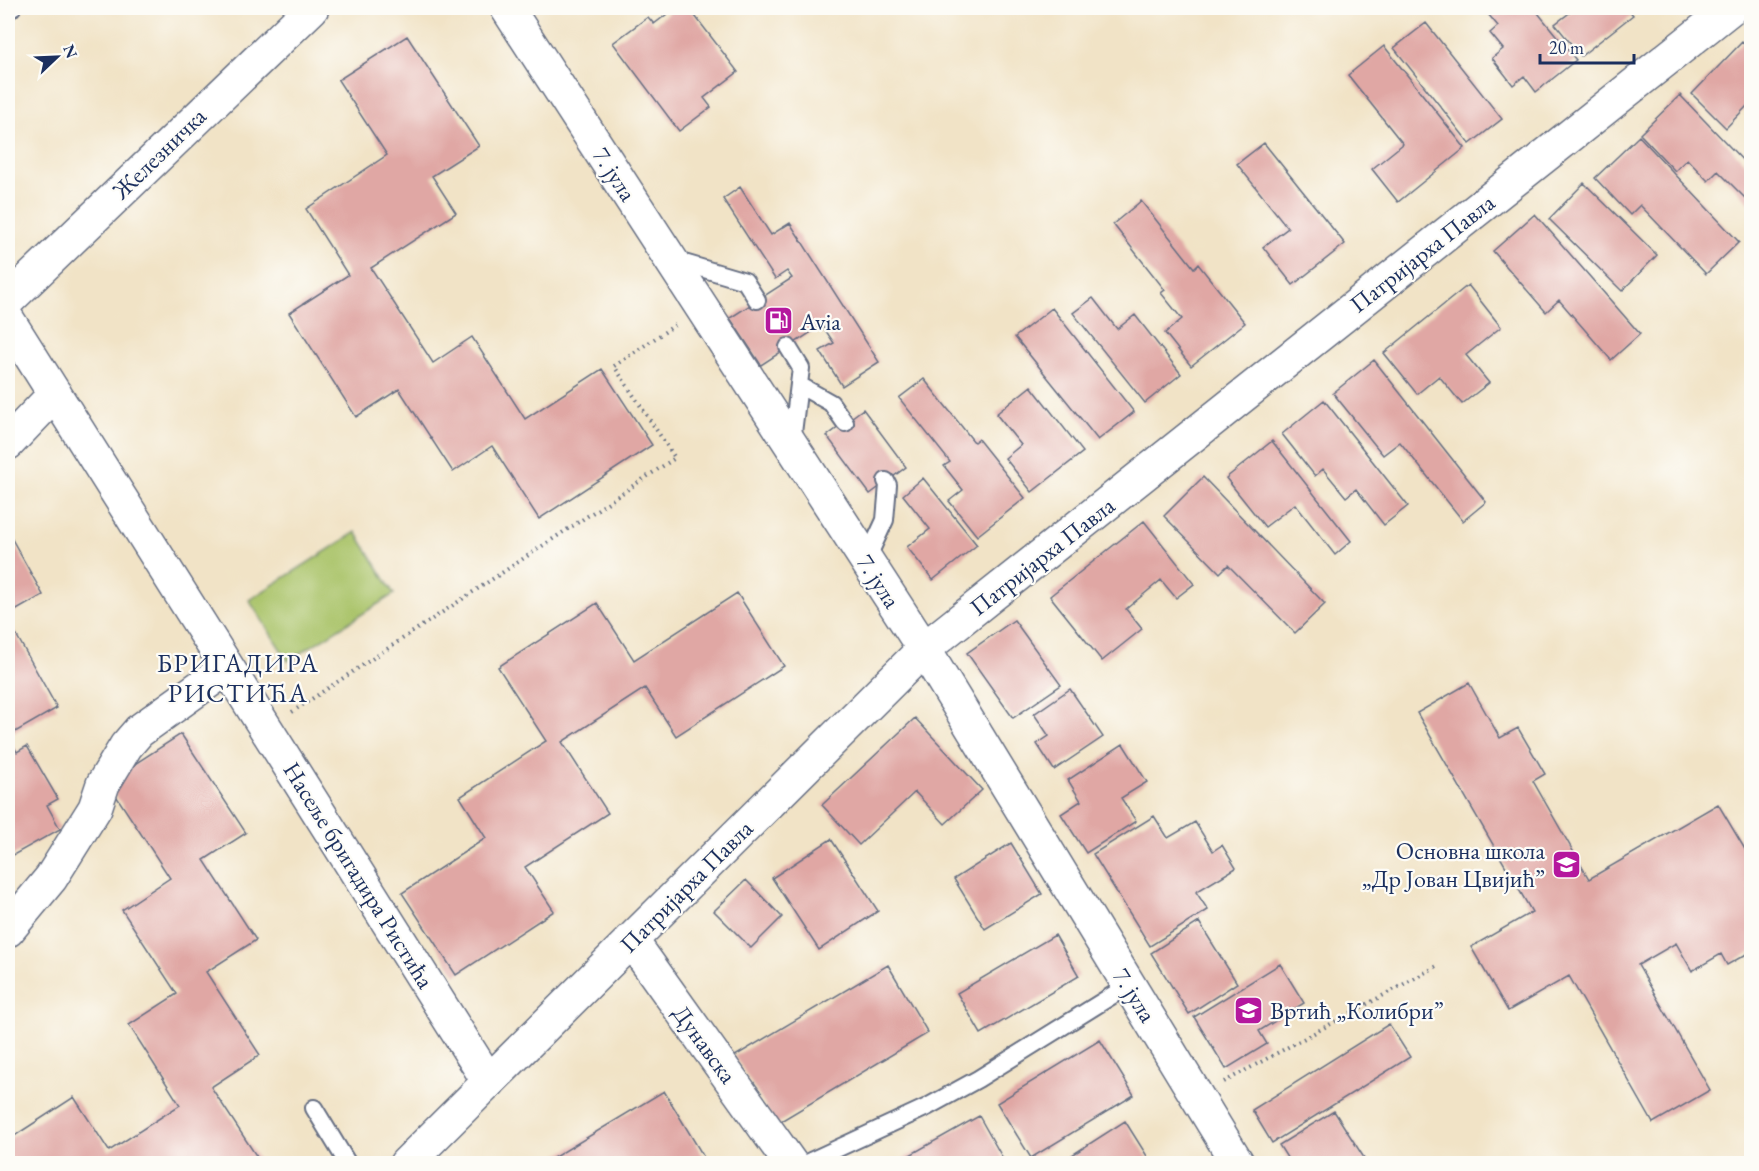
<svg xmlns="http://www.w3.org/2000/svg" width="1759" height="1171" viewBox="0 0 1759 1171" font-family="'EB Garamond',serif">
<rect width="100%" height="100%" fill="#fdfcf7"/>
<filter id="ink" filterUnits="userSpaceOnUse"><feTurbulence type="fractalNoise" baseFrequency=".0167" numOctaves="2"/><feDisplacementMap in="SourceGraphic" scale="12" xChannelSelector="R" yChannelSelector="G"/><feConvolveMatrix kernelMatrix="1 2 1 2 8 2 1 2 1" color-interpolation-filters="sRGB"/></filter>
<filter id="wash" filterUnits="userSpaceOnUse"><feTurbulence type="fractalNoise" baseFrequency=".008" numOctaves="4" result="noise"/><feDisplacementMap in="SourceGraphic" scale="24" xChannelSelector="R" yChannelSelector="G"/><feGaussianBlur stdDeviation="1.35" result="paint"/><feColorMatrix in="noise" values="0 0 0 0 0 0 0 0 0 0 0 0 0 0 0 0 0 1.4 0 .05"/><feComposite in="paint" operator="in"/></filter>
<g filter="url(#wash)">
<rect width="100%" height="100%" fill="#f1e3c6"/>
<path fill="#a9c368" stroke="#627963" stroke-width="1.5" d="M356 532 394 594 288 661 249 600Z"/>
<g id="blocks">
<path fill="#e0a7a4" d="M675 8H689L738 72 704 98 711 107 679 131 613 43 648 17 654 24Z
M1483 8H1534L1576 60 1536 92 1524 76 1513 85 1492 58 1503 49 1490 33 1498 26Z
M1576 8H1627L1633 15 1581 56 1555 24Z
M1426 23 1502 119 1470 144 1394 48Z
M407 36 479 146 432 176 456 213 371 268 433 363 472 337 525 419 602 369 652 445 539 519 492 446 453 472 399 389 356 417 289 313 348 275 306 209 387 155 338 80Z
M1742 42 1752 51V110L1747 106 1726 128 1692 94Z
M1384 46 1465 148 1398 202 1372 169 1403 144 1348 75Z
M1680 95 1752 170V205L1718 171 1708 181 1687 159 1675 171 1640 134Z
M1639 136 1739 242 1706 274 1640 205 1630 215 1595 178Z
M1264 143 1345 244 1293 285 1263 247 1288 228 1237 164Z
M1584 183 1657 255 1622 291 1549 219Z
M740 187 771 235 790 223 879 362 842 386 820 351 834 343 822 325 761 365 730 318 792 278 787 271 775 279 723 199Z
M1141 201 1194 268 1198 264 1245 323 1191 366 1165 333 1182 319 1161 293 1165 290 1113 224Z
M1535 214 1640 334 1611 360 1559 300 1546 312 1493 251Z
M1468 285 1501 327 1466 355 1489 383 1462 404 1439 376 1417 394 1384 353Z
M1093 298 1117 329 1135 315 1181 374 1145 403 1073 313Z
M1052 308 1134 412 1098 440 1015 337Z
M1374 360 1486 502 1463 521 1400 442 1383 455 1333 393Z
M924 379 974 442 978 439 1025 498 977 536 949 501 963 490 944 466 950 462 899 398Z
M1031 386 1083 452 1032 492 1005 458 1021 445 996 414Z
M1324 400 1408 506 1384 525 1356 489 1346 497 1323 469 1315 476 1282 434Z
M863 409 906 467 870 494 827 436Z
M1272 441 1351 541 1335 555 1295 504 1265 527 1226 478Z
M1203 477 1325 604 1295 633 1228 565 1220 573 1164 516Z
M923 478 977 545 933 580 907 547 930 529 903 495Z
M1144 521 1194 584 1176 598 1161 580 1126 609 1142 629 1102 661 1050 596Z
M8 532 43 595 8 615Z
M737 593 784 666 676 736 645 688 562 742 608 813 525 867 554 911 456 975 402 893 486 838 460 797 546 741 498 667 597 603 634 660Z
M8 620 57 708 8 736 17 752 27 746 58 799 47 805 60 829 8 858Z
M1014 620 1061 685 1013 718 967 653Z
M1469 683 1500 738 1518 728 1545 774 1533 781 1589 879 1718 804 1752 861V951L1727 965 1721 954 1692 971 1676 943 1638 965 1710 1090 1653 1123 1569 976 1508 1011 1471 947 1532 912 1417 713Z
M1070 689 1103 737 1054 770 1037 744 1049 736 1034 714Z
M915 718 982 790 945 824 915 792 859 845 822 805Z
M181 734 246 833 204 860 256 940 206 972 260 1055 211 1087 259 1160 253 1164H8V1140L74 1097 109 1151 180 1105 129 1025 177 994 122 910 170 878 107 782Z
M1123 744 1147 782 1121 798 1136 821 1086 853 1061 814 1081 801 1068 780Z
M1154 816 1168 838 1195 822 1213 851 1222 845 1236 868 1196 892 1208 910 1150 946 1093 854Z
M831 839 878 911 819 950 772 878Z
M1011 843 1042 894 985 929 954 879Z
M746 880 782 917 751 948 714 911Z
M1199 922 1237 983 1189 1014 1151 953Z
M1055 935 1079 976 981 1034 957 993Z
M1280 964 1304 1003 1259 1031 1267 1044 1226 1069 1194 1017Z
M888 965 928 1033 776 1124 735 1056Z
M1389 1024 1410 1057 1272 1143 1252 1110Z
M1100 1040 1134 1095 1031 1158 997 1103Z
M664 1091 708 1164H543Z
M1334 1111 1368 1164H1291L1279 1145Z
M979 1116 1006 1164H894Z
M1125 1121 1152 1164H1058Z"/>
</g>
</g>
<g filter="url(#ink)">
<use href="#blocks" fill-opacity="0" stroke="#666e82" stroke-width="1.5"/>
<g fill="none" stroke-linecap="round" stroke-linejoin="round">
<defs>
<path id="service" d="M8 11 12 8
M674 260 745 281 757 300
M788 347 801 368 792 441
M799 385 831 403 845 423
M866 561 885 520 888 485 886 481
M314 1108 348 1164
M804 1164 927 1107 978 1079 1129 985"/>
<path id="minor" d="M507 8 924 649 1238 1164
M8 300 312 8
M8 320 489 1082
M8 443 55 394
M8 930 51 878 95 808 103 784 126 746 139 731 227 668
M631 940 791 1164
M406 1164 924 649 1731 8"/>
</defs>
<use href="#service" stroke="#666e82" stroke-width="20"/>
<use href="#minor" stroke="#666e82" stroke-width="36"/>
<path stroke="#666e82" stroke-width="4" stroke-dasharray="1.5 4.5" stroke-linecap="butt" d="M292 712 675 458 614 366 675 325
M1224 1082 1439 965"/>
<use href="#service" stroke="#fff" stroke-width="16"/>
<use href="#minor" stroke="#fff" stroke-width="33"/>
</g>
</g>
<defs>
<symbol id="fuel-square" viewBox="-11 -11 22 22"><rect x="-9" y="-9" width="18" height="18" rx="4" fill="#b5179e" stroke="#fdfcf7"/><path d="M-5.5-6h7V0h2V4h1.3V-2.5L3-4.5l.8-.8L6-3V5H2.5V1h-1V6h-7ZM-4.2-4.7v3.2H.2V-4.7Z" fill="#fff"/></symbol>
<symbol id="school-square" viewBox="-11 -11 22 22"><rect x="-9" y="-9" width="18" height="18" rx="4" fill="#b5179e" stroke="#fdfcf7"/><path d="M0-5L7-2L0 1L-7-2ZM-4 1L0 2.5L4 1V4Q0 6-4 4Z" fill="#fff"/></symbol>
</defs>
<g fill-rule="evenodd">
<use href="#fuel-square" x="762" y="304" width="33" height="33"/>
<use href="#school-square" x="1550" y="848" width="33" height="33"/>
<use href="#school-square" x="1232" y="994" width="33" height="33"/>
</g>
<g text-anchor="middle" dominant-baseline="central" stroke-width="4.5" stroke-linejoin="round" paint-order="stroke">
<g font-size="24" fill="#1b2f5e" stroke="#fdfcf7">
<text transform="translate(159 153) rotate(-44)">Железничка</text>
<text transform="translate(615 174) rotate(57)">7. јула</text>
<text transform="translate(1422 253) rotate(-38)">Патријарха Павла</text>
<text transform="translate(1042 556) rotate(-38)">Патријарха Павла</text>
<text transform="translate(879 581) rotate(57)">7. јула</text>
<text transform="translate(359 875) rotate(58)">Насеље бригадира Ристића</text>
<text transform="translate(686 886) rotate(-45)">Патријарха Павла</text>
<text transform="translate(1135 995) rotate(58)">7. јула</text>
<text transform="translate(705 1044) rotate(54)">Дунавска</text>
</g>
<g font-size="24" fill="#1b2f5e" stroke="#fdfcf7" text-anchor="start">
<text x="800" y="321">Avia</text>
<text x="1545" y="850" text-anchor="end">Основна школа<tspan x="1545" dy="28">„Др Јован Цвијић”</tspan></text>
<text x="1270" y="1010">Вртић „Колибри”</text>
</g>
<g font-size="26" letter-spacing="1.5" fill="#1b2f5e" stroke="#fdfcf7">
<text x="238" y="663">БРИГАДИРА<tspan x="238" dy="30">РИСТИЋА</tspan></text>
</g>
</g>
<rect width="1759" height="1171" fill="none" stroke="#fdfcf7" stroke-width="30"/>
<g transform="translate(57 57) rotate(67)" stroke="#fdfcf7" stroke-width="4.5" paint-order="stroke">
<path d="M0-4.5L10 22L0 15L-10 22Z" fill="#1b2f5e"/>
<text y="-9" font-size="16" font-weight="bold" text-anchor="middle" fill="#1b2f5e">N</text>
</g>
<path d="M1540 54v9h94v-9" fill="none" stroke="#1b2f5e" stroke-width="3"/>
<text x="1549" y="54" font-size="18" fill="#1b2f5e" stroke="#fdfcf7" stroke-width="4.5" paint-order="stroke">20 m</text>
</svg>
